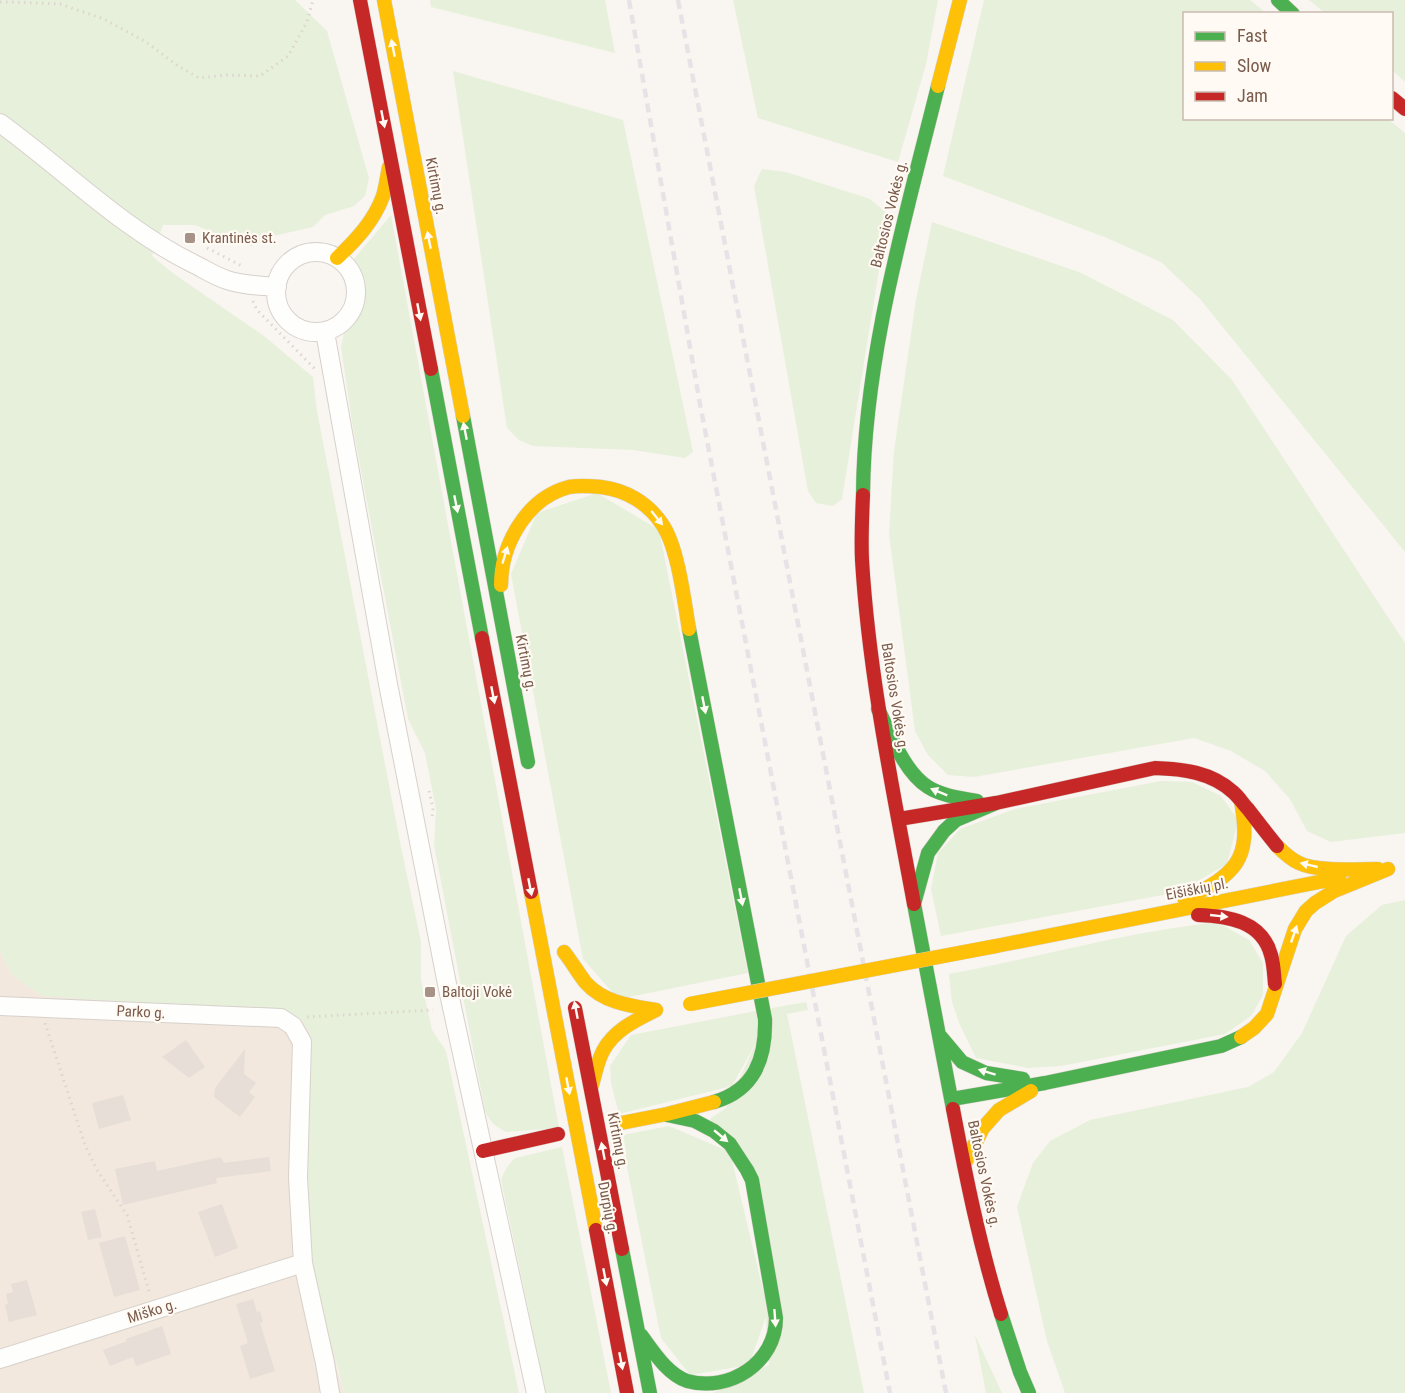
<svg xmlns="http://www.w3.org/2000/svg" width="1405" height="1393" viewBox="0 0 1405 1393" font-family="'Roboto Condensed',sans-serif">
<rect width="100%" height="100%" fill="#f9f5f0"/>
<path fill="#f2e8de" d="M0 951 12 975 289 1014 301 1020 309 1031 306 1174 337 1369 344 1393H0Z"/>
<path fill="#e7f0db" d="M0 0H295L327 31 369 178 365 196 354 206 325 215 313 227 273 236 251 246 240 244 195 225H163L152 256 174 274 264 336 313 377 317 411 401 847 421 942V980L432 1030 446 1051 519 1393H344L313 1269 306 1174 309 1031 301 1020 289 1014 42 996 12 975 0 951Z
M430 0H605L615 53 431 7Z
M733 0H938L926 64 898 162 758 118Z
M984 0H1250L1266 13 1184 14V118L1388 119 1405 133V552L1200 299 1161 262 1107 238 943 176Z
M1309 0H1405V82L1392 70V14L1325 13Z
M453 71 623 120 693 452 685 458 633 450 533 446 519 440 507 428Z
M762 169 786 172 870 199 888 214 842 499 833 506 816 503 808 491 754 186Z
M391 215 559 1128 506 1132C496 1127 489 1121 485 1111L434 845 436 809 425 753 408 719 353 428 341 347 344 333 360 310 363 301 364 291 362 280 353 260Z
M932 222 1079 272 1173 320 1232 380 1405 643V833L1331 842 1307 831 1290 799 1265 771 1231 751 1194 738 974 777 948 775 928 755 915 731 889 534 894 451 916 300Z
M597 493 659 530 748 973 624 998 615 995 583 959 511 574 537 513Z
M1161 781 1192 782 1221 796 1238 820 1227 864 1179 892 941 936 931 889 938 853 960 829 1015 809Z
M1405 900V1393H1065L1047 1341 1017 1207 1033 1163 1050 1141 1090 1120 1248 1087 1274 1072 1302 1033 1346 936 1382 905Z
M1210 923 1224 926 1249 940 1263 963V995L1251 1016 1225 1034 1061 1066 1028 1068 976 1058 960 1025 952 1002 949 974C1036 958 1122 933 1210 923Z
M806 1002 808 1010 787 1014 864 1393H713L769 1365 756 1171 710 1119 726 1108 772 1008Z
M756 1011 759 1037 732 1086 619 1114 611 1083 610 1066 631 1035Z
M669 1126 730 1152 768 1311 749 1365 690 1375 661 1338 626 1162V1150L623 1135Z
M562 1147 611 1393H546L501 1180C504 1171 508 1165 515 1158Z
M975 1335 1002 1393H986Z"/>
<path fill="#e6ded7" d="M186 1040 205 1067 189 1078 162 1057Z
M245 1049 244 1074 256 1083 249 1092 255 1097 240 1117 214 1097 215 1088Z
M123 1095 131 1120 99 1129 92 1103Z
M221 1157 224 1163 269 1157 271 1171 216 1178 217 1183 123 1205 115 1169 155 1161 157 1171Z
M222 1204 238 1248 215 1257 198 1212Z
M95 1209 102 1237 88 1240 81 1212Z
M125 1236 140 1290 114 1297 99 1243Z
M27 1280 37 1315 9 1322 5 1305 8 1304 6 1294 13 1292 11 1284Z
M253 1299 257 1312 260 1311 263 1322 260 1323 275 1371 250 1379 240 1346 248 1343 236 1304Z
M162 1326 171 1354 136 1366 133 1357 110 1366 103 1350 127 1341 126 1339Z"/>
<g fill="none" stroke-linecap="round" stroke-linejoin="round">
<defs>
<path id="street" d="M0 123C65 170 121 228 194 264 204 269 215 276 227 280 243 285 260 286 277 287
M276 292a40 40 0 1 1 80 0a40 40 0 1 1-80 0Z
M325 332 388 684 448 989 536 1393
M0 1006 281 1018 293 1026 302 1042 298 1178 303 1263 325 1363 330 1393
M0 1359 303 1263"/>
<path id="fast" d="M1278 0 1293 14
M431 369 482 638
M463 416 528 762
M863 495C864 357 905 219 938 86
M689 629 765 1019C766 1058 755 1090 714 1102
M878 709C890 733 904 772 928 787 942 796 961 798 977 801
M941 1037 962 1062 986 1073 1023 1079
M952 1099 1045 1083 1221 1046 1241 1037
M953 1109 914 904 928 853 944 831 956 820 996 803
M622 1249 650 1393
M1001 1314 1020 1372 1029 1393
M641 1335C653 1351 667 1374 687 1381 730 1393 776 1362 776 1318L752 1180 747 1170 730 1144 714 1131 695 1121 667 1115"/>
<path id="slow" d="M384 0 463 416
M938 86 960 0
M337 258C356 240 374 221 383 196 386 186 387 177 389 167
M501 585C501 544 527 498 569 487 580 485 591 486 601 487 626 490 648 503 662 524 678 547 684 600 689 629
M1277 846C1283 852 1290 859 1299 863 1318 872 1356 869 1378 869
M531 892 596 1230
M1185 900C1236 873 1252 861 1241 801
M996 946 1339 878
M564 952C572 962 578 973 586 983 604 1003 631 1006 656 1010
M1241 1037 1254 1028 1267 1014 1295 929 1306 911 1315 903 1334 891 1388 869
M591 1088C595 1076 597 1062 603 1051 614 1030 636 1020 656 1010
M621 1123 667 1114 714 1102
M964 1165 983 1128 999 1110 1031 1091"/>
<path id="jam" d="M360 0 431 369
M1392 98 1405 109
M863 495C862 517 861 538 862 560 869 676 893 790 914 904
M482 638 531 892
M899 819 996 803 1155 768C1183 769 1211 772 1233 792 1239 797 1243 804 1248 809 1258 822 1267 834 1277 846
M1198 915C1228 916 1262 921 1271 955 1274 965 1274 975 1275 984
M575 1008 622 1249
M953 1109C966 1177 980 1247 1001 1314
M483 1151 558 1134
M596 1230 627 1393"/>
</defs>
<use href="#street" stroke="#d7d1cb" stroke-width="20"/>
<use href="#fast" stroke="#d9d2cb" stroke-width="15"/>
<use href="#slow" stroke="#d9d2cb" stroke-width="15"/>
<use href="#jam" stroke="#d9d2cb" stroke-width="15"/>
<path stroke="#dcd5d0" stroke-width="3" stroke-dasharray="1.5 4.5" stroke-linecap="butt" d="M0 2H9L60 4 104 19 146 42 178 66 199 78 226 75 260 76 288 56 307 22 313 0
M207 248 242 266
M253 301 257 310 315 369
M429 791 433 808 432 819
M307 1017 433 1010
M45 1023 85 1145 97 1170 127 1215 150 1295"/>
<use href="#street" stroke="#fefefd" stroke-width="18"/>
<use href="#fast" stroke="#4caf50" stroke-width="14"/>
<use href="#slow" stroke="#ffc107" stroke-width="14"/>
<use href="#jam" stroke="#c62828" stroke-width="14"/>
<path stroke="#e6e3e7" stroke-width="4.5" stroke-dasharray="9 6" stroke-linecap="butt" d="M629 0 700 404 890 1393
M678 0 946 1393"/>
<defs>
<path id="slow-bridge" d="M690 1004 996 946"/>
</defs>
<use href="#slow-bridge" stroke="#dad1cc" stroke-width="15" stroke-linecap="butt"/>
<use href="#slow-bridge" stroke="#ffc107" stroke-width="14"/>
</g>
<defs><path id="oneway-solid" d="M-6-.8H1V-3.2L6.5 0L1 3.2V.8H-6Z" transform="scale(1.5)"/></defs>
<g fill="#fffaf3">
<use href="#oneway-solid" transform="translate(393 48) rotate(-101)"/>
<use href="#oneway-solid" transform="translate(383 119) rotate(79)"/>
<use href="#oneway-solid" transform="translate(429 240) rotate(-101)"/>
<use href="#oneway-solid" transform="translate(419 312) rotate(79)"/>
<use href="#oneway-solid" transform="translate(465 431) rotate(-101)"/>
<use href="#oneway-solid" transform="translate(456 504) rotate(79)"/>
<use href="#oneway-solid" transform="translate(657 518) rotate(51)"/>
<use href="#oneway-solid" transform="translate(505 555) rotate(-73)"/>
<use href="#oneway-solid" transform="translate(493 695) rotate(79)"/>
<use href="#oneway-solid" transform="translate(704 705) rotate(79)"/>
<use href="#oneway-solid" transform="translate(939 792) rotate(-158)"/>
<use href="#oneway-solid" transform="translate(1309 865) rotate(-167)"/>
<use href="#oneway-solid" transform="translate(530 887) rotate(79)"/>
<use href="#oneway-solid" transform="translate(741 897) rotate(79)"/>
<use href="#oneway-solid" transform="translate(1219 916) rotate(6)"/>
<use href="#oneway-solid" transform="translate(1294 934) rotate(-71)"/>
<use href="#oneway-solid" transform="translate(576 1010) rotate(-101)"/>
<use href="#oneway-solid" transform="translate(987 1072) rotate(-163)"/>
<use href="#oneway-solid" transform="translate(568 1086) rotate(79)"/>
<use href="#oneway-solid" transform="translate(721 1136) rotate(40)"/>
<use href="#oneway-solid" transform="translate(603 1151) rotate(-101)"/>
<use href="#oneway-solid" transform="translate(605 1277) rotate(79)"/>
<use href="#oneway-solid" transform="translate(775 1318) rotate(86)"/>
<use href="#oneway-solid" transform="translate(621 1361) rotate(79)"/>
</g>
<g fill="#a69286" stroke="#fffaf3" stroke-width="2">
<rect x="184" y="232" width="12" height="12" rx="3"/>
<rect x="424" y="986" width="12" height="12" rx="3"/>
</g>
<g text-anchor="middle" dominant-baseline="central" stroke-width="4.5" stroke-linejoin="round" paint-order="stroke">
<g font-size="15" fill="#7a5c4d" stroke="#fffaf3">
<text transform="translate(436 186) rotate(79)">Kirtimų g.</text>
<text transform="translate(889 214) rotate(-76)">Baltosios Vokės g.</text>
<text transform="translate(526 663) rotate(79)">Kirtimų g.</text>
<text transform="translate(895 697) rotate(81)">Baltosios Vokės g.</text>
<text transform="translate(1197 889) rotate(-11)">Eišiškių pl.</text>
<text transform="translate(141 1012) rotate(3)">Parko g.</text>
<text transform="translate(618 1141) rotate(79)">Kirtimų g.</text>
<text transform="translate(984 1174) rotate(78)">Baltosios Vokės g.</text>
<text transform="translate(608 1208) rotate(79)">Durpių g.</text>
<text transform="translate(152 1311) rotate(-17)">Miško g.</text>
</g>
<g font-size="15" fill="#7a5c4d" stroke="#fffaf3" text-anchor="start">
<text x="202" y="238">Krantinės st.</text>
<text x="442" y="992">Baltoji Vokė</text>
</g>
</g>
<rect x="1183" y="12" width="210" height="108" fill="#fffaf3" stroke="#cabbb1" stroke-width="1.5"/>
<rect x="1195" y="32" width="30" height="9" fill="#4caf50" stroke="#cabbb1" stroke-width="1.5"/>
<text x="1237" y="42" font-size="18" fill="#7a5c4d">Fast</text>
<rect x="1195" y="62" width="30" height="9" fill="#ffc107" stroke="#cabbb1" stroke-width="1.5"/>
<text x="1237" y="72" font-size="18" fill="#7a5c4d">Slow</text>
<rect x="1195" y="92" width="30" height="9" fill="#c62828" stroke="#cabbb1" stroke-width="1.5"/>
<text x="1237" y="102" font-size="18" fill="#7a5c4d">Jam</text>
</svg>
